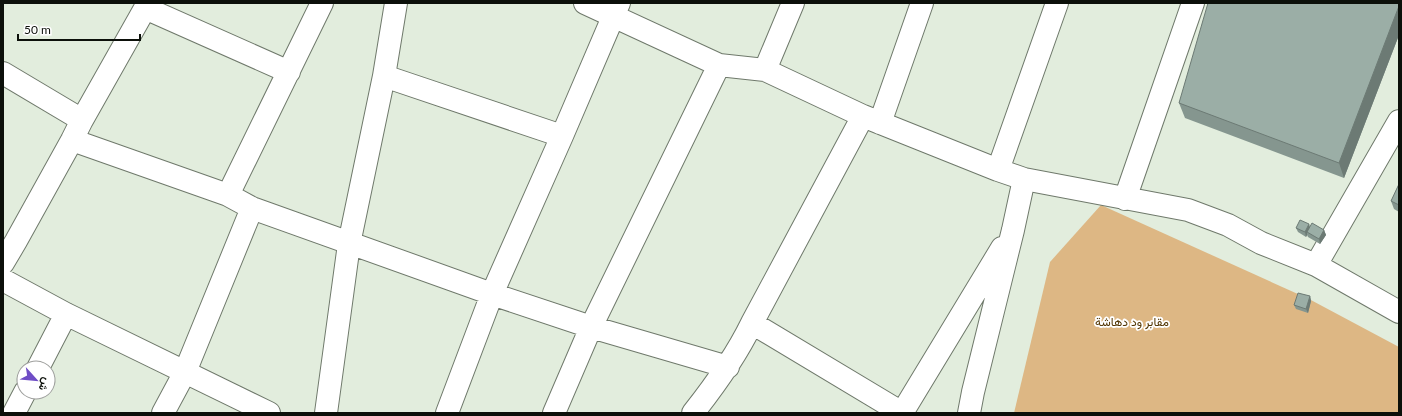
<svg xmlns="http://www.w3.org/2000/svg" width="1402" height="416" viewBox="0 0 1402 416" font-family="Lato,Vazirmatn,sans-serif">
<rect width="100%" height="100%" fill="#e2eddd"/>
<path fill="#ddb784" d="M1101 205 1309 299 1399 347V413H1014L1050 262Z"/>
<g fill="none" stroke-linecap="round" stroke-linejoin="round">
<defs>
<path id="minor" d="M585 3 719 65 765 70 863 116 998 170 1024 179 1188 210 1228 225 1261 243 1316 265 1399 312
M145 8 289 72
M765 70 793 3
M3 73 82 120
M384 76 562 136
M880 123 922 3
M72 140 228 195 252 208 492 294 591 327 728 367
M998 170 1057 3
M228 195 322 3
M1125 199 1193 3
M3 263 16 241 72 140 82 120 148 3
M1316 265 1399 121
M3 280 66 314 269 413
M752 323 902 413
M38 368 66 314
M14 413 25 392
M163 413 185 372 252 208
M326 413 349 244 384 76 396 3
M447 413 492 294 562 136 619 3
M554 413 591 327 719 65
M693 413C716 384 736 356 752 323L863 116
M902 413 1002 248
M969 413 973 392 1013 230 1024 179"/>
</defs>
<use href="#minor" stroke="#6f796b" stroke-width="24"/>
<use href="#minor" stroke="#fff" stroke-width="22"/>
</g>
<path fill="#85968f" d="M1399 3V35L1344 178 1185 118 1179 103Z
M1399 184V212L1394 209 1391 201Z
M1309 224 1310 227 1324 230 1326 235 1320 244 1308 237 1307 235 1306 237 1298 232 1296 228Z
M1310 296 1311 301 1308 313 1296 309 1294 305Z"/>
<path fill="#6c7a74" d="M1399 6V35L1344 178 1339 163Z
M1309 224 1310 229 1307 232V235L1306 237 1305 232Z
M1324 230 1326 235 1320 244 1319 239Z
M1310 296 1311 301 1308 313 1306 309Z"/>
<path fill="#9baea6" stroke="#6c7a74" d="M1208 3H1399V6L1339 163 1179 103Z
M1399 184V205L1391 201Z
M1300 220 1309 224 1305 232 1296 228Z
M1312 223 1324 230 1319 239 1307 232Z
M1298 293 1310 296 1306 309 1294 305Z"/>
<g text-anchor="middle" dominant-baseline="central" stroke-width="3.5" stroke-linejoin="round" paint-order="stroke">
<g font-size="12" fill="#513401" stroke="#fff">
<text x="1132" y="321">مقابر ود دهاشة</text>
</g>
</g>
<rect width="1402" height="416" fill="none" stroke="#0c100a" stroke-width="8"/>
<g transform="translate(36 380) rotate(117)"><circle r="19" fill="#ffffff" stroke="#9e9f9d"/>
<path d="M0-3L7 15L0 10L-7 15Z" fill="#6f4dc6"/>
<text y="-6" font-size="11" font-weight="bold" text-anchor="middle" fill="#0c100a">ش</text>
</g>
<path d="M18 34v6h122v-6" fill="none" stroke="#0c100a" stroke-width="2"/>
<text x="24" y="34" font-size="12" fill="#0c100a" stroke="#ffffff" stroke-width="3" paint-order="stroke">50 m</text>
</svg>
